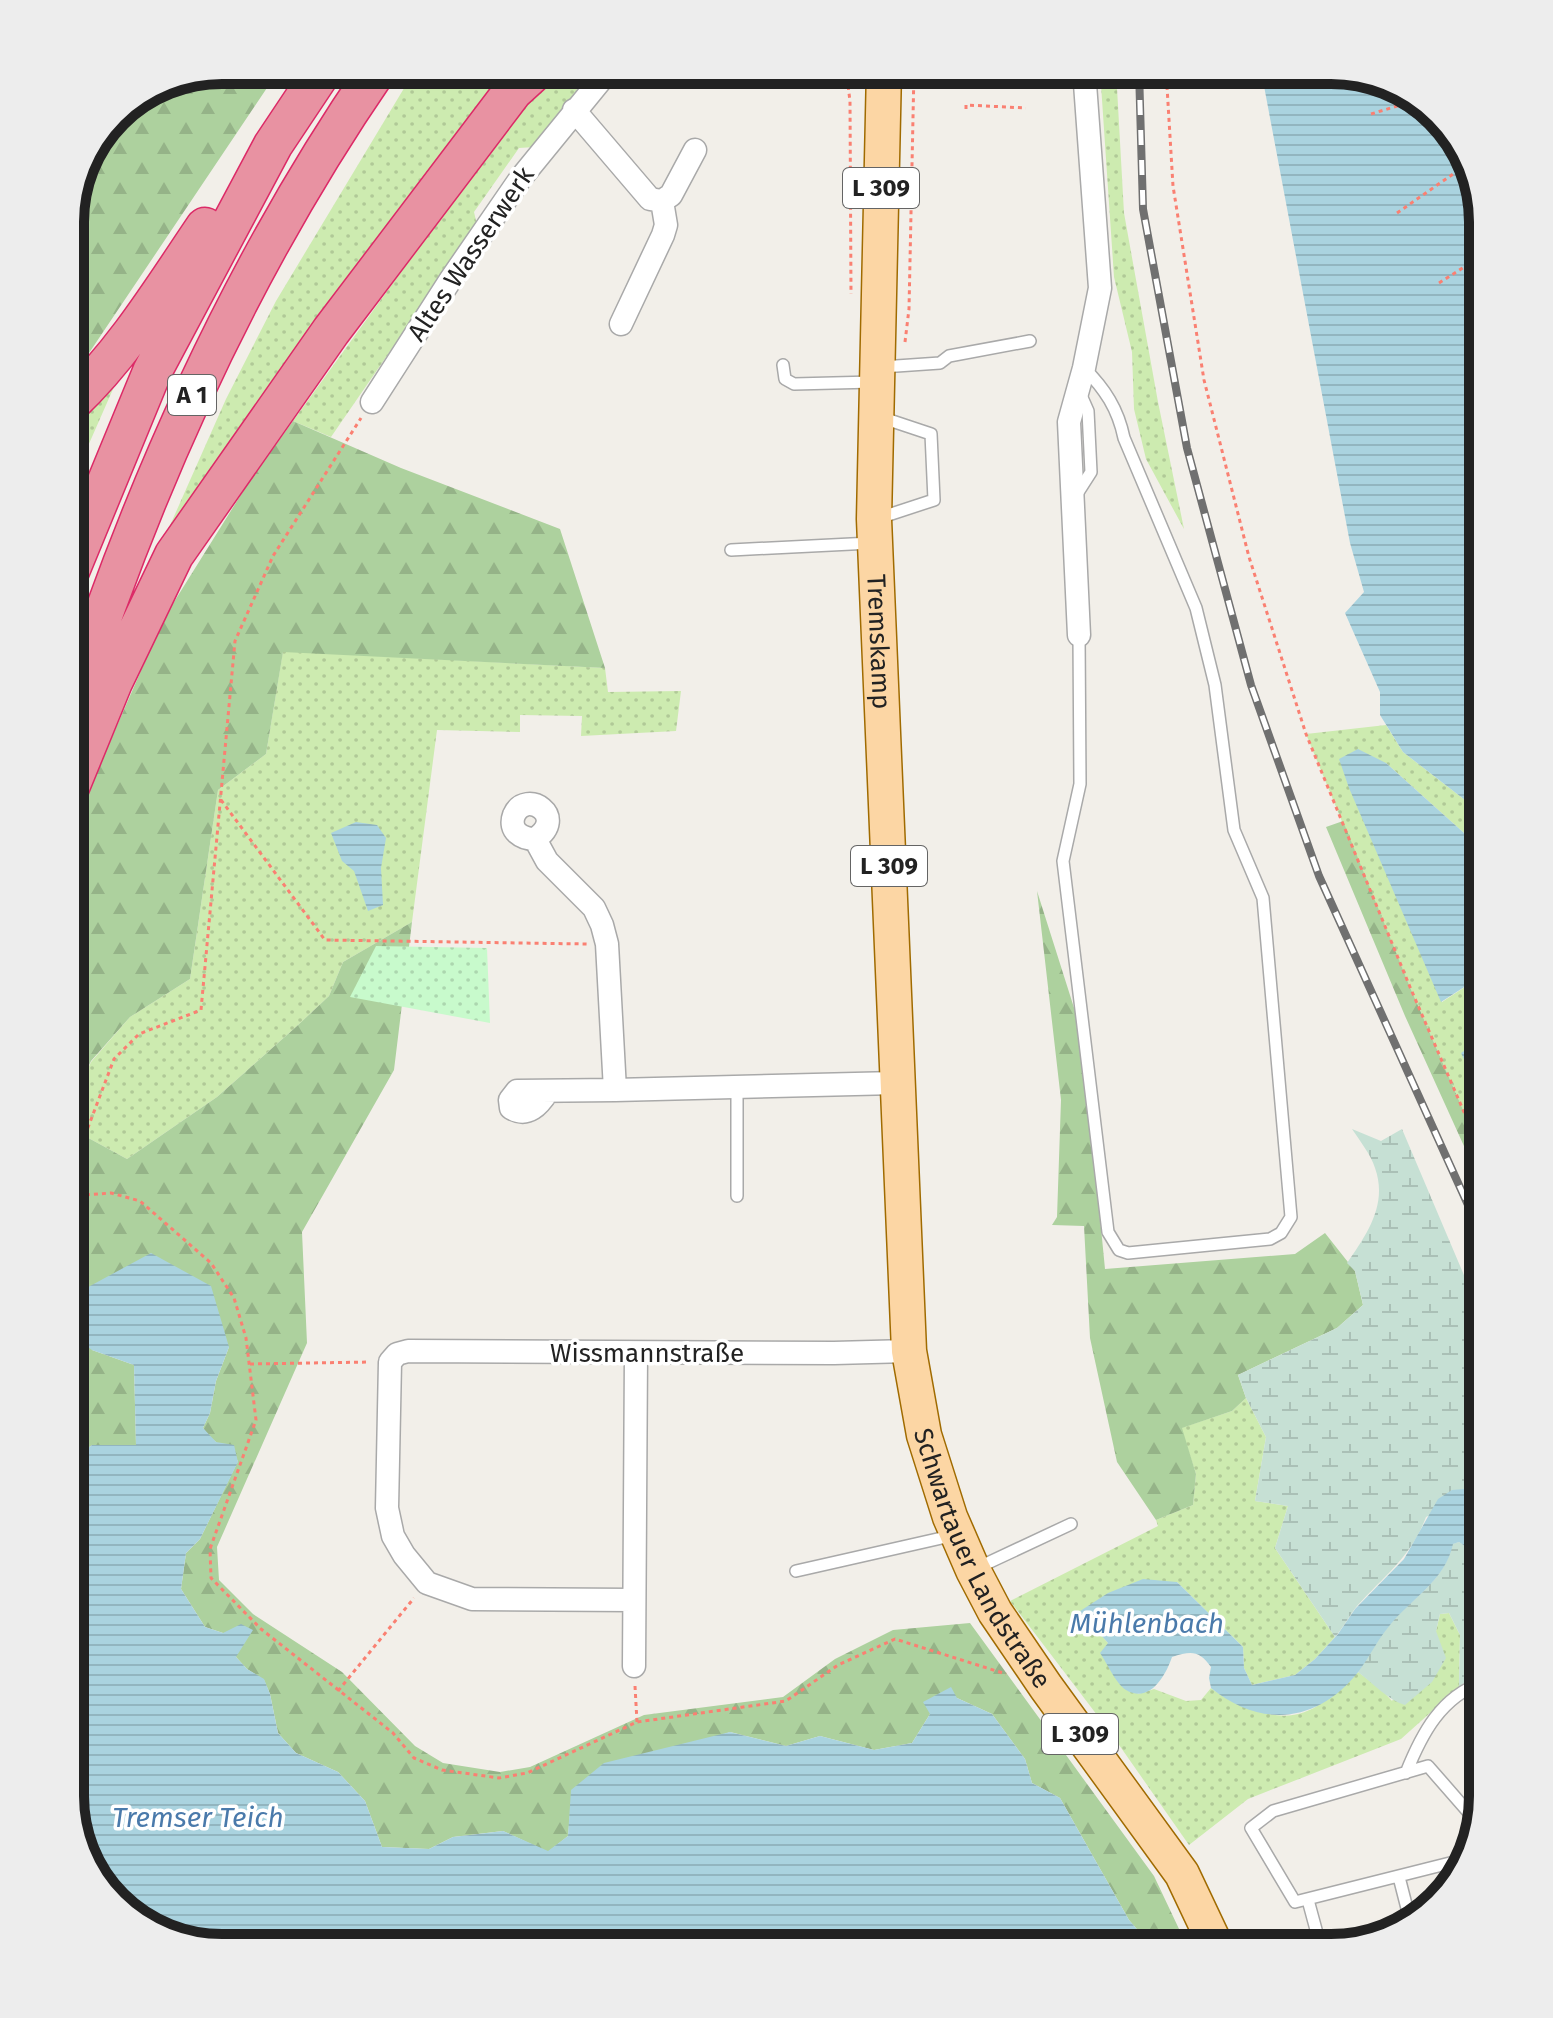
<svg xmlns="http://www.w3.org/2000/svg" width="1553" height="2018" viewBox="0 0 1553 2018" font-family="'Fira Sans',sans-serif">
<defs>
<pattern id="grass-dots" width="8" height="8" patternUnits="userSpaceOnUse" patternTransform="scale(2)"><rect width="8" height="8" fill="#cdebb0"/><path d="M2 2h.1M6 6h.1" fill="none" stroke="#b0c997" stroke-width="1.8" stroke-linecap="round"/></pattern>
<pattern id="forest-firs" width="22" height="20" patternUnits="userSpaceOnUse" patternTransform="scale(2)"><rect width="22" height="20" fill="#add19e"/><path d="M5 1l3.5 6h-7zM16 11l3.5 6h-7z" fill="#95b388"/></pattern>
<pattern id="wetland-marsh" width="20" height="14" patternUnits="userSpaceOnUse" patternTransform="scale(2)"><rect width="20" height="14" fill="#c6e0d4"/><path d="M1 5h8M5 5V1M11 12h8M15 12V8" fill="none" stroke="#aac0b6"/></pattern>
<pattern id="park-dots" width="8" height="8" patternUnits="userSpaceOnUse" patternTransform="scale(2)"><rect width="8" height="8" fill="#c8facc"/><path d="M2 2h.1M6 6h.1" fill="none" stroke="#acd6af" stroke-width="1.8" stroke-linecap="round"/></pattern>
<pattern id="water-rules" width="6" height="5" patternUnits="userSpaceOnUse" patternTransform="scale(2)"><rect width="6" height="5" fill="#aad3df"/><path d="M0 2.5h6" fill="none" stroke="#92b5bf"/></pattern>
</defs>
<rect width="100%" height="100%" fill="#f2efe9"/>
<path fill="url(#grass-dots)" d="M415 70H505L504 83 164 539 226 399 276 301Z
M554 70H587L576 91 535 147 519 148 474 212 477 225 331 437 293 421 517 112Z
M1100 70H1116L1124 213 1158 402 1184 529 1146 459 1134 409 1132 352 1114 277Z
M128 355 70 487V421Z
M283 651 605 668 608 692 681 691 676 731 581 736 582 716 520 715V732L437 730 412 922 343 962 329 996 297 1026 217 1097 127 1159 70 1128V1105L91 1062 130 1017 190 979 218 790 266 754Z
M1386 725 1403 752 1483 814V850L1386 763 1442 1002 1483 975V1038L1462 1053 1483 1098V1156L1410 987 1306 734Z
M1246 1398 1266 1437 1255 1501 1288 1506 1275 1548 1335 1637 1315 1659 1295 1675 1252 1685 1244 1668 1243 1647 1177 1582 1100 1634 1108 1643 1138 1694 1154 1689 1186 1701 1201 1700 1211 1688C1225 1699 1238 1704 1255 1710 1302 1727 1325 1703 1358 1672L1381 1689 1392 1701 1436 1631 1440 1614 1449 1613 1460 1635 1459 1687 1401 1739 1248 1799 1189 1845 1110 1732 1010 1601 1158 1526 1156 1520 1193 1505 1196 1474 1181 1428 1232 1411Z"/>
<path fill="url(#forest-firs)" d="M223 70H279L87 356 70 372V212L86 155 122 108Z
M293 421 401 468 560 529 605 668 283 652 266 754 218 790 190 979 130 1017 91 1061 70 1105V852L92 783 164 618 247 485Z
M1343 821 1410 987 1483 1156V1188L1405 1016 1326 827Z
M1037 891 1082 1033 1105 1269 1295 1254 1325 1233 1355 1271 1363 1305 1337 1328 1238 1375 1246 1398 1232 1411 1182 1428 1196 1474 1193 1505 1156 1520 1117 1462 1090 1338 1084 1226 1052 1225 1057 1217 1061 1100Z
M412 922 394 1070 302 1232 307 1343 217 1547 219 1580 253 1614 342 1672 415 1746 443 1763 500 1772 530 1767 644 1715 783 1697 835 1659 893 1630 970 1623 1154 1876 1188 1948H1153L1129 1920 1060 1798 1032 1783 1025 1759 992 1714 957 1698 930 1714 912 1743 874 1750 820 1736 786 1746 730 1732 572 1790 568 1836 548 1852 503 1831 453 1837 429 1849 382 1847 365 1801 338 1772 296 1753 278 1733 270 1694 264 1680 247 1669 236 1657 223 1633 205 1627 181 1589 186 1553 200 1539 238 1461 209 1436 203 1428 210 1413 216 1381 229 1347 92 1350 134 1365 136 1445H92L70 1461V1128L127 1159 217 1097 297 1026 329 996 343 962Z"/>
<path fill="url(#wetland-marsh)" d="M1352 1129 1381 1141 1402 1129 1483 1320V1496L1475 1493 1426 1517C1411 1557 1385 1575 1357 1606 1349 1616 1343 1628 1335 1637L1275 1548 1288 1506 1255 1501 1266 1437 1246 1398 1238 1375 1337 1328 1363 1305 1355 1271 1347 1263C1367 1234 1388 1204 1375 1168 1371 1155 1360 1141 1352 1129Z
M1459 1542 1483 1559V1668L1459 1687 1460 1635 1449 1613 1440 1614 1436 1631 1446 1658 1432 1682 1405 1705C1388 1700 1374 1684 1358 1672 1368 1657 1378 1638 1390 1624 1412 1598 1446 1580 1452 1544Z"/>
<path fill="url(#park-dots)" d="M376 946 487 948 490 1023 350 997Z"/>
<path fill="url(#water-rules)" d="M1261 70H1340L1407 91 1458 138 1483 222V814L1403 752 1380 715V692L1345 613 1364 592 1350 543Z
M1358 749 1386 763 1483 850V975L1441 1002 1349 788 1339 759Z
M356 822 377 825 386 838 381 868 383 905 368 911 354 871 342 861 331 833Z
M1483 1038V1098L1461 1053Z
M151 1253 211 1286 229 1347 216 1381 210 1413 203 1428 216 1442 234 1445 238 1462 200 1539 186 1553 181 1589 205 1627 223 1633 241 1624 253 1630 236 1657 247 1669 264 1679 270 1694 278 1733 296 1753 338 1772 365 1801 382 1847 429 1849 453 1837 503 1831 548 1851 568 1836 571 1790 604 1763 730 1732 786 1746 820 1736 874 1750 912 1743 930 1714 923 1702 951 1687 957 1698 992 1714 1025 1759 1032 1783 1060 1798 1129 1920 1153 1948H222L147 1928 95 1880 70 1795V1461L92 1445H136L134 1365 92 1350 77 1339 79 1292Z
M1464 1489 1483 1496V1559L1459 1542 1453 1544C1445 1581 1412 1598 1390 1625 1378 1639 1370 1656 1359 1671 1318 1723 1262 1729 1211 1688L1209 1678 1211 1667C1199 1650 1191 1651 1172 1657 1166 1675 1150 1704 1126 1690 1116 1684 1107 1663 1100 1653L1108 1643 1100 1634 1083 1632 1074 1615 1108 1593 1143 1579 1177 1582 1243 1647 1244 1668 1252 1685 1295 1675 1315 1659 1338 1634 1355 1609 1404 1559 1438 1499 1452 1490Z"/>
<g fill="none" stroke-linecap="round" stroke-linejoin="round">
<path stroke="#aad3df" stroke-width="5" d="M70 1287 79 1292"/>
<defs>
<path id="lane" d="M783 365 785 379 794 384 873 382
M882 367 940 363 949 356 1030 341
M1075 497 1091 472 1088 411 1080 393
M879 518 934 500 931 434 880 417
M731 550 871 543
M1079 635 1080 784 1063 861 1108 1232 1119 1250 1128 1253 1270 1239 1281 1233 1291 1217 1263 898 1234 830 1215 685 1196 608 1124 438C1118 409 1105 389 1084 368
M737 1087V1196
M977 1568 1071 1524
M796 1571 955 1535
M1406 1773C1422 1733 1441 1697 1483 1682
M1466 1859 1295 1902 1251 1828 1273 1811 1428 1766 1476 1821
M1399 1877 1411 1924
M1308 1900 1321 1948"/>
<path id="street" d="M574 110 650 199 662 201 671 195 695 150
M621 324 663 235 666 225 662 201
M372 402 451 279 520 179 609 70
M1079 635 1069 422 1084 368 1100 288 1084 70
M535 839C569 817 526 788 514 815 508 831 522 839 535 839L547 861 594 908 602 925 607 944 615 1090 896 1083
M548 1091C539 1105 528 1118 511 1108L510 1100 517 1091 615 1090
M634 1600 472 1599 427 1583 404 1555 393 1536 387 1508 390 1362 397 1354 408 1351 834 1353 909 1351
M634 1666 636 1353"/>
<g id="primary">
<path id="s1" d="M884 70 874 519 909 1351 924 1435 950 1517 973 1570 995 1612 1046 1687 1182 1874 1217 1948"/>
</g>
<path id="highway" d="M70 404C124 353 163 289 205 227
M70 571 152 372 273 145 323 70
M70 712C143 486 242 266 377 70
M70 787 113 682 174 555 331 331 513 91 536 70"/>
</defs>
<use href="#lane" stroke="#a9a9a9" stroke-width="14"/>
<use href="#street" stroke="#a9a9a9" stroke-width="25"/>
<use href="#primary" stroke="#a06b00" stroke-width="37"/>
<use href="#highway" stroke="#dc2a67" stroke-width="41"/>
<path stroke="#fa8072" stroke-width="3" stroke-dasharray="4 4" stroke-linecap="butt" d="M846 70 850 101 851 294
M1166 70 1173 186 1204 380 1249 557 1306 734 1410 987 1483 1156
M966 109V105L1026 108
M1371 114 1417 100
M1397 213 1466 165
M1439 283 1483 255
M905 342 909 309 914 70
M221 800 325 940 587 944
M70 1164 84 1138 114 1059 139 1034 201 1010 235 641 273 556 361 418
M70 1196 111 1193 140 1201 211 1263 234 1298 246 1338 256 1420 210 1549 211 1578 261 1629 393 1733 414 1758 442 1770 499 1778 527 1773 637 1722 786 1701 838 1665 895 1639 1006 1674
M250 1364 370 1362
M635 1686 637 1722
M338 1691 414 1598"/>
<use href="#lane" stroke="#fff" stroke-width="11"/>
<use href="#street" stroke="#fff" stroke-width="22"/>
<use href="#primary" stroke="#fcd6a4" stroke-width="34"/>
<use href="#highway" stroke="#e892a2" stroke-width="38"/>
<defs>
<path id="rail" d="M1139 70 1143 209 1187 448 1251 685 1319 876 1483 1238"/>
</defs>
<use href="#rail" stroke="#707070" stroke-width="8"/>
<use href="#rail" stroke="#fff" stroke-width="5" stroke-dasharray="15" stroke-linecap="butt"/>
</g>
<g text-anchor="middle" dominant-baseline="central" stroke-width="7" stroke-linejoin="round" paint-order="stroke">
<g fill="#fff" stroke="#646464" stroke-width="2">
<rect x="843" y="168" width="76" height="40" rx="6"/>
<rect x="168" y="375" width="48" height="40" rx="6"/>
<rect x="851" y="846" width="76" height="40" rx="6"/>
<rect x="1042" y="1714" width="76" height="40" rx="6"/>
</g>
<g font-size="24" font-weight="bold" fill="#222">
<text x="881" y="188">L 309</text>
<text x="192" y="395">A 1</text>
<text x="889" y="866">L 309</text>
<text x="1080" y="1734">L 309</text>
</g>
<g font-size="26" fill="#222" stroke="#fff">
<text transform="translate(471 254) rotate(-56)">Altes Wasserwerk</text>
<text stroke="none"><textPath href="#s1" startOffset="572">Tremskamp</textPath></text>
<text x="647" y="1353">Wissmannstraße</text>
<text stroke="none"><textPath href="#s1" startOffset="1504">Schwartauer Landstraße</textPath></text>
</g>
<g font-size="28" font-style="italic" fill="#4a7aab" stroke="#fff">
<text x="1147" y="1623">Mühlenbach</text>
<text x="198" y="1817">Tremser Teich</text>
</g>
</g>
<path d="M0 0H1553V2018H0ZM222 84H1331A138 138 0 0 1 1469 222V1796A138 138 0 0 1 1331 1934H222A138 138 0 0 1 84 1796V222A138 138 0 0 1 222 84Z" fill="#ededed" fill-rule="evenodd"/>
<path fill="none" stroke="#222" stroke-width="10" d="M222 84H1331A138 138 0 0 1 1469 222V1796A138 138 0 0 1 1331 1934H222A138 138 0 0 1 84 1796V222A138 138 0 0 1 222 84Z"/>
</svg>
